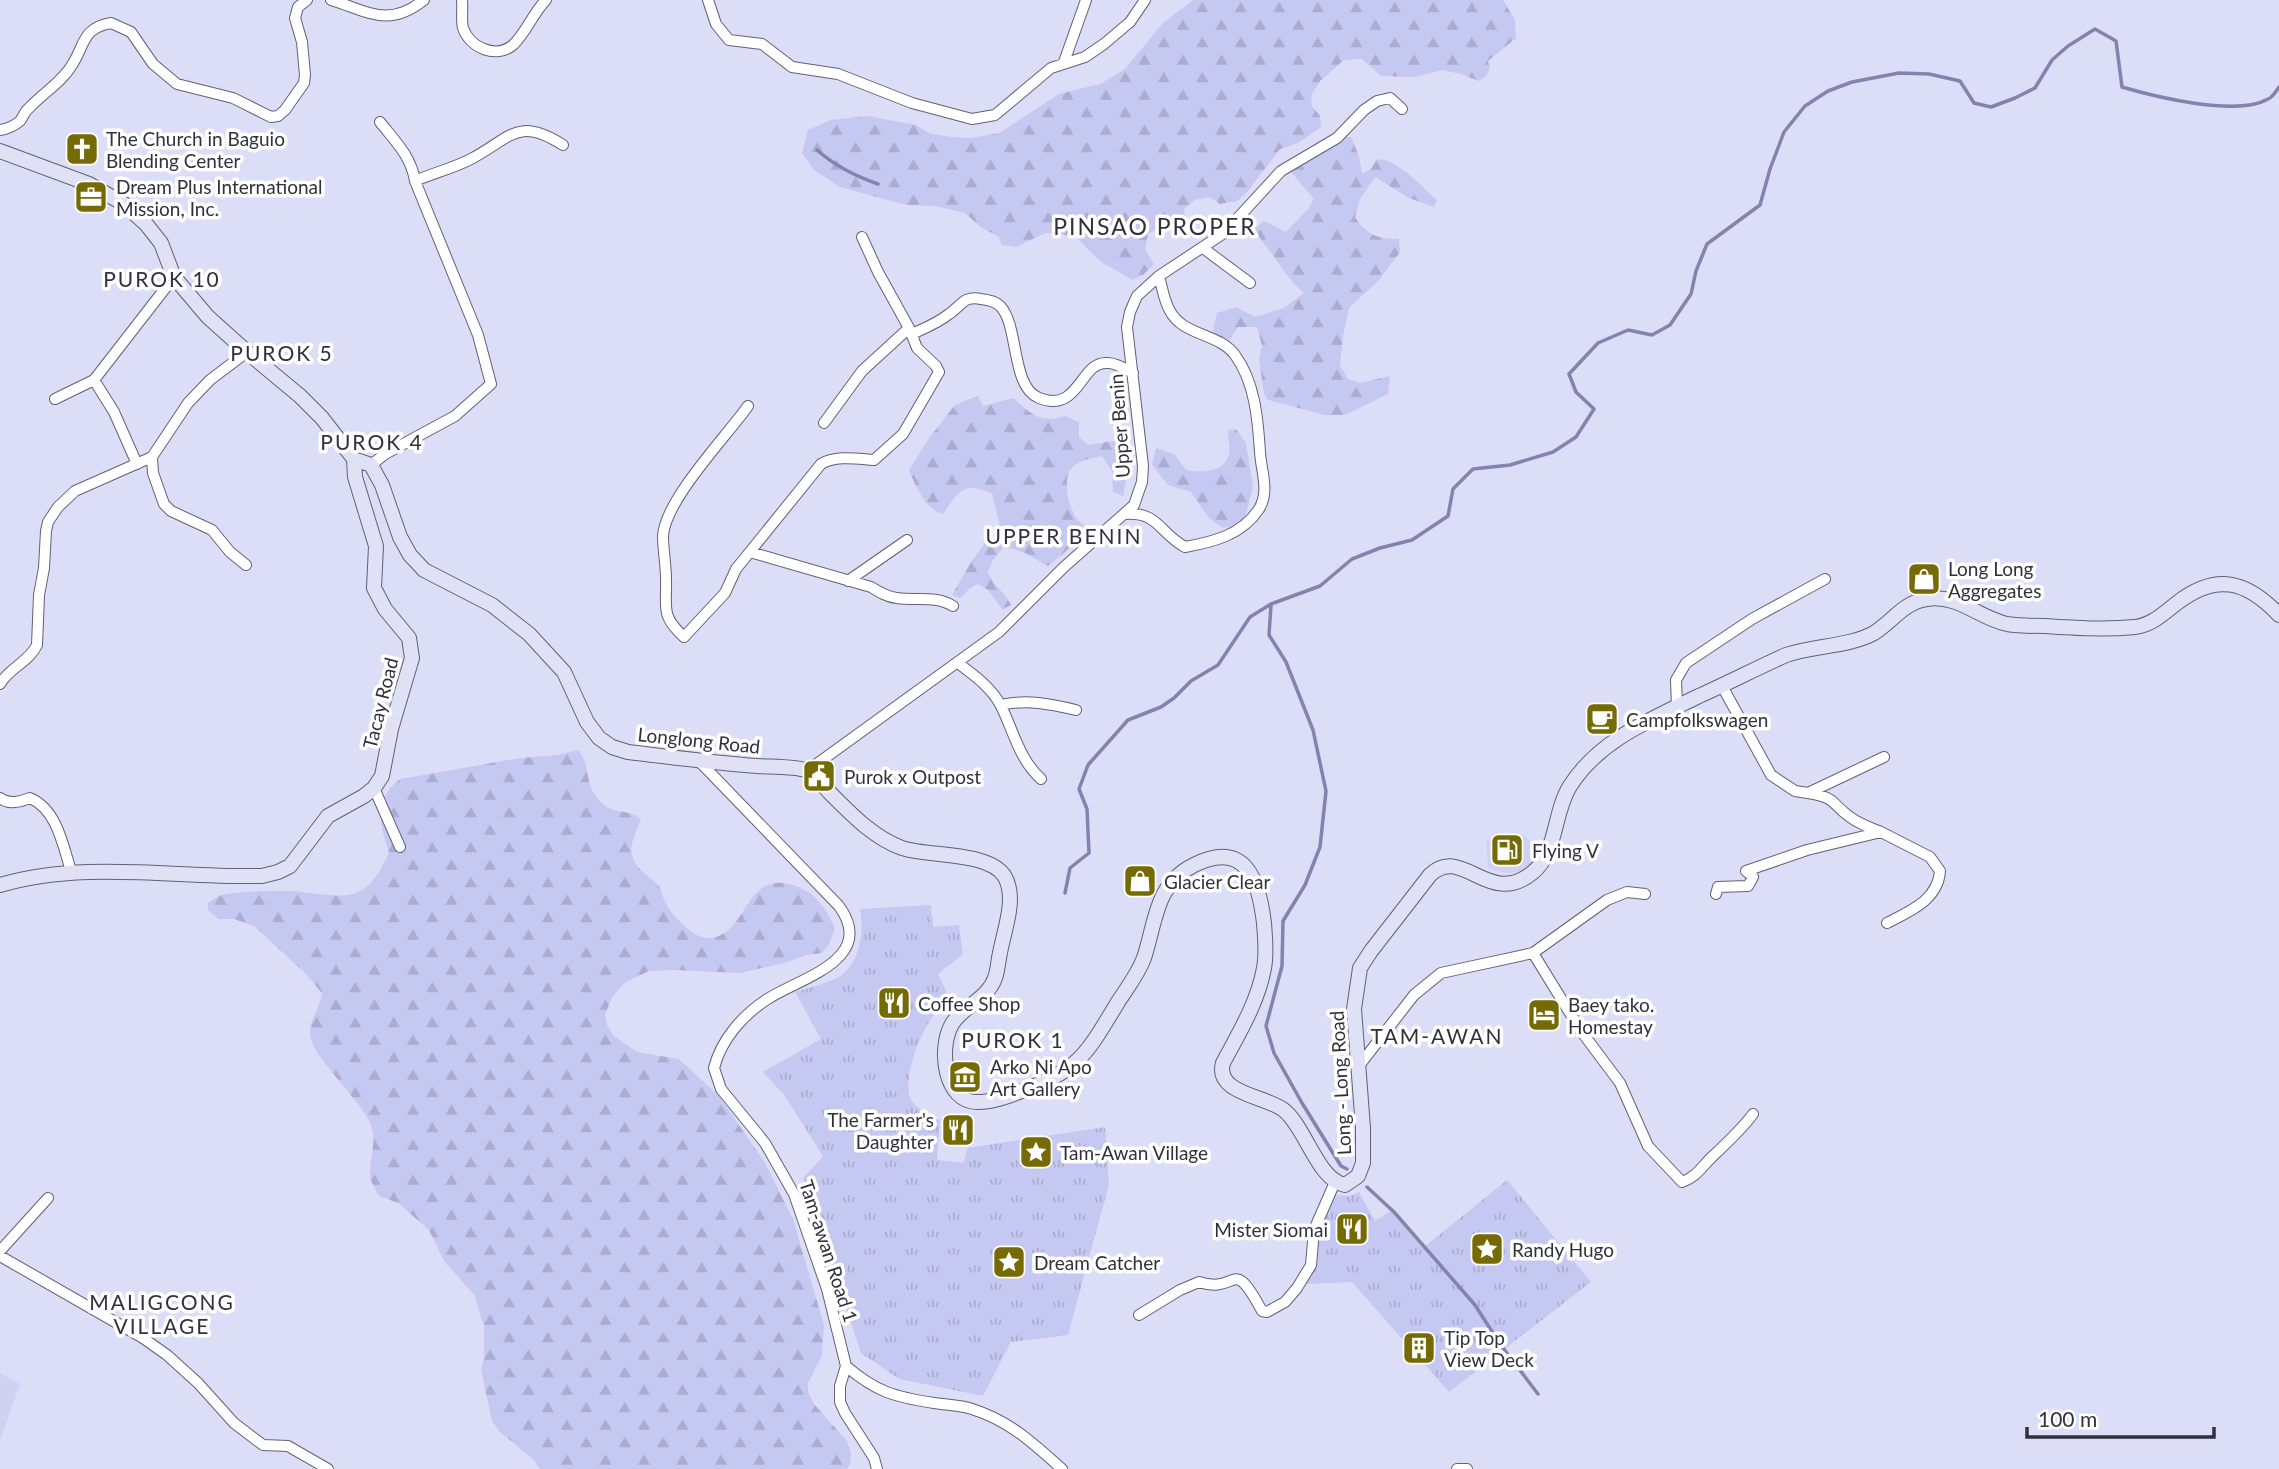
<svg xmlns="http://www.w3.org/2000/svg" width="2279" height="1469" viewBox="0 0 2279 1469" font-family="Lato,sans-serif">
<defs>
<pattern id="forest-firs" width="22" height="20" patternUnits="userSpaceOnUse" patternTransform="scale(1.75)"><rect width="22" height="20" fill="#c5c8f1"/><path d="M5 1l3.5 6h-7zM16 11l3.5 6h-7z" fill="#aaacd0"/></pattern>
<pattern id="park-tufts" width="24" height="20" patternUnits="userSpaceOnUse" patternTransform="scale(1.75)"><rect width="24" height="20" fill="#c5c8f1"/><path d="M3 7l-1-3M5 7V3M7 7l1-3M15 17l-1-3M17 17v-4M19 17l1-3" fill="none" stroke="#aaacd0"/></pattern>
</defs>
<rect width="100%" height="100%" fill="#dcdef8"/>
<path fill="#cfd2f1" d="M1524 835 1539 851 1534 862 1522 871 1510 873 1501 872 1488 868 1486 841Z
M0 1373 20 1384 0 1441Z"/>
<path fill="url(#forest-firs)" d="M1193 0H1503L1515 20 1516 38 1488 61 1490 68 1486 76 1479 81 1461 74 1442 70 1414 77 1381 76 1362 59 1344 60 1320 81 1312 94 1311 105 1320 116 1321 127 1298 143 1280 149 1248 191 1237 201 1220 204 1209 197 1195 200 1184 209 1188 234 1181 236 1165 225 1148 234 1145 249 1154 264 1143 275 1132 280 1100 261 1075 236 1045 233 1016 247 1002 245 998 236 982 228 965 213 935 206 906 205 840 187 814 170 802 153 808 130 831 120 867 116 916 125 931 134 952 137 972 138 999 133 1059 94 1100 84 1125 69 1163 23Z
M1343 137H1351L1359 156 1362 173 1371 169 1377 159C1400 160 1420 186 1437 200L1434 207 1409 198 1375 177 1360 199 1355 217C1366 235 1378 239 1399 239L1400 252 1379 280 1349 308 1343 336 1340 365 1348 379 1360 383 1390 376 1388 394 1345 415H1325L1268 400 1264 394 1259 359 1262 346 1257 327H1238L1228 342 1219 340 1213 331 1217 313 1236 307 1255 317 1284 308 1304 293C1290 281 1285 272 1274 257 1267 247 1260 240 1255 228L1264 221 1286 232 1308 209 1314 199 1290 171Z
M978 396 983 406 1014 398C1031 414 1041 424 1065 416L1079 422V437L1088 445 1121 440C1134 455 1126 478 1123 496L1113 492 1112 471 1102 456C1092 458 1078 460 1071 469 1062 480 1069 514 1080 522 1082 525 1086 526 1090 527L1062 555 1048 566C1032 558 1021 547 1003 548L993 560 988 572C992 585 1005 592 1011 605L1003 610 988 590 978 584 969 589 960 598 952 595 970 564 984 544 998 531 999 522 992 494C963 481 960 490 943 514 925 509 916 487 909 470L929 438 955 405Z
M1236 429 1246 443 1253 486 1246 515 1237 524 1223 528 1209 518 1191 492 1168 485 1152 465 1156 448 1175 455 1186 470C1201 473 1226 473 1229 453 1230 446 1228 438 1228 430Z
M578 750C593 767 581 785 604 805 614 814 629 809 641 819 637 830 629 845 632 855 635 869 647 874 656 883 662 888 662 895 665 902 672 915 693 939 709 938 750 935 743 867 796 886 817 894 826 909 835 928L829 944 822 953 806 955 788 962 740 973 673 970 649 971 624 983 613 996 605 1014 607 1025 614 1036 637 1052 679 1059 719 1096 765 1163 793 1219 824 1325 822 1355 808 1383V1392L814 1404 847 1441 851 1454 850 1464 847 1469H540L533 1459 500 1432 492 1421 481 1370 484 1357V1327L475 1296 444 1261 429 1230 398 1203 379 1196C376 1190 371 1183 370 1176 369 1158 378 1142 370 1123 361 1100 310 1055 310 1034 309 1021 320 1008 322 993L305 973 254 926 234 919H219L208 910V903C212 901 217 896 222 895 235 891 288 890 303 892 351 898 366 902 389 853 380 823 372 801 400 779L520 758 557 755Z"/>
<path fill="url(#park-tufts)" d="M931 905 933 927 959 925 963 954 938 974 951 1001C946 1005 939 1010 934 1015 921 1031 903 1076 910 1097 915 1109 929 1115 940 1120L937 1160 964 1163 967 1148 1105 1127 1109 1184 1068 1335 1011 1342 983 1396 899 1379 861 1353 803 1178 823 1156 784 1095 763 1072 821 1039 795 992C807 988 833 982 842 975 861 959 864 931 860 909Z
M1507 1180 1591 1282 1449 1392 1352 1282 1305 1284 1319 1227 1335 1195 1350 1196 1359 1192 1375 1221 1391 1211 1423 1248Z"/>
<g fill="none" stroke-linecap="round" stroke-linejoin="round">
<path stroke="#8284ae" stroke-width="3.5" d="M817 150C835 166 855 176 878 184
M1271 605 1269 635 1286 662 1313 730 1326 791 1320 847 1305 885 1283 921 1282 966 1266 1026 1274 1053 1302 1103 1341 1166 1347 1169
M1065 893 1070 868 1089 853 1087 809 1079 789 1088 765 1128 720 1161 707 1174 698 1191 681 1218 665 1250 617 1271 604 1320 586 1352 559 1380 548 1412 540 1448 516 1453 489 1473 469 1510 465 1553 452 1576 437 1594 409 1576 392 1569 374 1598 343 1628 330 1652 335 1670 325 1691 294 1696 271 1707 244 1760 205 1770 169 1784 132 1805 106 1828 91 1852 82 1899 73 1929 74 1960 81 1974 103 1991 107 2015 98 2035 88 2052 60 2068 46 2095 29 2116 41 2122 87C2156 97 2237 117 2268 99 2273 97 2276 91 2279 87
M1367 1187 1394 1212 1475 1305 1500 1344 1538 1394"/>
<defs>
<path id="minor" d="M331 0C370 12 388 28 424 0
M462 0C463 8 461 20 463 28 470 48 496 59 513 45 526 33 533 13 546 0
M708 0 716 24 729 40 762 44 792 67 838 74 912 103 972 119 995 115 1051 68 1085 57 1104 44 1130 22 1145 0
M1064 62 1086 0
M0 130C7 129 14 126 20 121 23 117 25 111 29 108 43 93 62 82 72 65 85 45 82 28 111 23L131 32 153 64 177 84 233 98 271 117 278 116 285 110 304 83 305 75 302 42 295 18 298 7 307 0
M415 181C433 173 454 168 471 159 511 138 517 116 563 145
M1203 248 1250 283
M912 334C925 328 938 323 949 314 955 310 960 304 966 300 971 298 976 298 981 299 988 300 996 301 1001 307 1019 327 1011 387 1039 398 1080 414 1080 360 1108 363 1116 363 1126 369 1133 373
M94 380 114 412 137 464
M55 399 94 380 174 277
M748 406C726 437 665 500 663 536 663 550 666 565 666 579 667 608 660 615 684 637L725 593 736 569 821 464C836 455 858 459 874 460L903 434 939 372 936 366 917 348 909 328 878 272 862 237
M824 423 862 371 909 328
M152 457 153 473 164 504 171 511 212 530 230 552 246 565
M371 465 385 454 455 416 491 384 478 335 415 181C411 156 395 141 380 122
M1126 514C1159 512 1159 533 1185 547 1213 542 1242 535 1259 509 1270 491 1261 471 1260 452 1258 420 1255 382 1235 355 1219 333 1183 336 1170 311 1164 301 1162 287 1159 276
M750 552 871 587C879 592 887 597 897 598 917 601 935 595 953 606
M848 581 907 540
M958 663C974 675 992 688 1001 706 1014 732 1019 759 1041 779
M0 684C9 668 29 662 37 645L39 595 44 568 46 531 48 522 58 507 75 491 152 457 188 403 210 380 247 352
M1722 686 1771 775 1795 791 1808 793 1884 757
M1001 705C1027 699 1050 704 1076 710
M1677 707 1676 680 1686 663 1752 619 1825 579
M698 760 839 906C878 960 799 978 766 1000 742 1016 721 1040 714 1068L721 1089 765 1143 794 1194 827 1289 846 1366 840 1386V1402L845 1413 874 1458 877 1469
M807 771 999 632 1064 567 1134 505 1142 482 1143 466 1127 327 1130 312 1137 296 1159 276 1224 233 1281 171 1337 138 1364 110 1377 101 1390 98 1402 109
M374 788 400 847
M0 798C9 805 20 802 30 798 58 810 63 847 72 874
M1881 832 1930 857 1940 871C1938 900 1910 911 1887 923
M1716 894 1718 887 1748 886 1753 877 1746 871 1807 850 1881 832C1871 828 1859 824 1850 817 1830 803 1838 798 1808 793
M1533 953 1607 900 1627 892 1645 894
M1358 1067 1414 995 1441 973 1533 953 1581 1031 1620 1083 1648 1146 1682 1182C1697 1177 1702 1166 1713 1156 1728 1142 1741 1130 1753 1114
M0 1251 48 1198
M0 1256 143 1338 167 1355 198 1383 234 1423 263 1445 288 1446 328 1469
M1139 1315 1180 1290 1199 1282C1239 1295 1231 1253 1262 1311L1267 1312 1285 1302 1297 1288 1311 1265 1314 1230 1335 1182
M846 1366C876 1392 895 1397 934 1403 947 1405 960 1405 972 1409 1010 1421 1033 1443 1062 1469
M1457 1469H1467"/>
<path id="secondary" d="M0 151 89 184 124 204 146 224 161 243 174 277 208 317 247 352 300 396 322 418 354 459 355 477 376 546 374 588 385 609 409 638 412 658 391 729 382 776 374 788 364 796 328 816 290 866 278 872 262 876C176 878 84 860 0 885
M354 459 371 465 382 485 400 537 410 555 424 570 492 605 529 634 564 672 587 722 599 738 612 747 628 752C671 757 714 763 757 766 769 767 797 766 808 771 816 776 824 787 831 794 852 815 874 838 902 848 928 857 990 851 1005 877 1017 899 1004 930 1000 953 998 961 998 970 995 978 987 1000 963 1006 952 1024 938 1048 944 1103 978 1102 993 1102 1008 1096 1022 1091 1080 1070 1087 1053 1118 1002 1127 988 1138 974 1144 958 1156 922 1155 884 1194 865 1246 839 1259 881 1264 923 1265 938 1267 953 1264 968 1258 1002 1239 1033 1223 1063 1214 1094 1268 1096 1285 1111 1306 1129 1318 1180 1345 1185L1358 1176 1363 1163V1128L1354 1009 1360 968 1371 951 1430 875C1462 844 1489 908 1532 873 1558 852 1553 813 1570 786 1599 740 1652 719 1699 696 1728 683 1757 668 1786 655 1813 646 1851 646 1874 633 1893 621 1904 602 1927 599 1958 594 1979 618 2007 624 2019 626 2032 626 2045 626 2075 628 2105 630 2135 627 2152 625 2164 613 2177 603 2216 573 2246 580 2279 615"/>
</defs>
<use href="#minor" stroke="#606177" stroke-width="12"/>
<use href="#secondary" stroke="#606177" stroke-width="16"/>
<use href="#minor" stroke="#fff" stroke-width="10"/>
<use href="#secondary" stroke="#e0e1f5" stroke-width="14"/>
</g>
<defs>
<symbol id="church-square" viewBox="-11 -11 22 22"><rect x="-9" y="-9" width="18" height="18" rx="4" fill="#756a03" stroke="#fff"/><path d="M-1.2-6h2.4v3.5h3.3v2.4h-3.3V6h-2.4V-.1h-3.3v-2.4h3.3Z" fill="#fff"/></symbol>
<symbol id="office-square" viewBox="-11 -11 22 22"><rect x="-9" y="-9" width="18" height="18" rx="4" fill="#756a03" stroke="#fff"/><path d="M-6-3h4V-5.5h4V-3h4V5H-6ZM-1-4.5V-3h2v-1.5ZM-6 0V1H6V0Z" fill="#fff"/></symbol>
<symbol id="shop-square" viewBox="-11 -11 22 22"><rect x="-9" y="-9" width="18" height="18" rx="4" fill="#756a03" stroke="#fff"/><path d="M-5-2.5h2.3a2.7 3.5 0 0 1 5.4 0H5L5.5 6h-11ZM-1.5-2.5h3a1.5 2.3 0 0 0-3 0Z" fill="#fff"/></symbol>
<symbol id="cafe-square" viewBox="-11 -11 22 22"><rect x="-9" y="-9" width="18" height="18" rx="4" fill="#756a03" stroke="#fff"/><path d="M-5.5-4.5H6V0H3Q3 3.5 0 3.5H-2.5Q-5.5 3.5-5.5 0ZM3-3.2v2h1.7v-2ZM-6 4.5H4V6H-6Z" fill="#fff"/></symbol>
<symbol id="civic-square" viewBox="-11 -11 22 22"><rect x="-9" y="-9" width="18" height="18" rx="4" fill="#756a03" stroke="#fff"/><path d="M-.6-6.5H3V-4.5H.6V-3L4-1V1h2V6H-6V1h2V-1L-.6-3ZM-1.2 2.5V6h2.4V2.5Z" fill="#fff"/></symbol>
<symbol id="fuel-square" viewBox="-11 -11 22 22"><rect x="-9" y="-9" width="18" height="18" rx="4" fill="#756a03" stroke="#fff"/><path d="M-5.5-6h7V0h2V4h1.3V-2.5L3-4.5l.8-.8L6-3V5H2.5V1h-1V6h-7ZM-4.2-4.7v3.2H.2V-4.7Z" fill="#fff"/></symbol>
<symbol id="restaurant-square" viewBox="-11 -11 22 22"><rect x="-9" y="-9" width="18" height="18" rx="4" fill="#756a03" stroke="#fff"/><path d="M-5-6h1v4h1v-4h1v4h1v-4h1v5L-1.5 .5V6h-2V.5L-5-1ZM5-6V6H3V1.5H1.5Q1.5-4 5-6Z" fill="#fff"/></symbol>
<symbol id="hotel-square" viewBox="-11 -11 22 22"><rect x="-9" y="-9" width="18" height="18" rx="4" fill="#756a03" stroke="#fff"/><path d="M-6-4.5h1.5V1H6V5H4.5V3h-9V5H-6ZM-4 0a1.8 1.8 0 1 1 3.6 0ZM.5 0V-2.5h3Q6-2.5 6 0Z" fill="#fff"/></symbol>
<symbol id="museum-square" viewBox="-11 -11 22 22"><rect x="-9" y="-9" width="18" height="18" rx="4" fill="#756a03" stroke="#fff"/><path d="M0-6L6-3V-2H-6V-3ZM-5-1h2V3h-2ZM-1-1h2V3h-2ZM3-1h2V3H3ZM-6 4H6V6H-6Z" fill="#fff"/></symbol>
<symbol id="sight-square" viewBox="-11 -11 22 22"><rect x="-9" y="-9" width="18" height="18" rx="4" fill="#756a03" stroke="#fff"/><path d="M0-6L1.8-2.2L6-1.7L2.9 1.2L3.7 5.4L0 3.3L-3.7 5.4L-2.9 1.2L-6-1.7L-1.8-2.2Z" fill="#fff"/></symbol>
<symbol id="building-square" viewBox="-11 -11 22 22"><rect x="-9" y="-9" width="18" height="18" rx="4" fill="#756a03" stroke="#fff"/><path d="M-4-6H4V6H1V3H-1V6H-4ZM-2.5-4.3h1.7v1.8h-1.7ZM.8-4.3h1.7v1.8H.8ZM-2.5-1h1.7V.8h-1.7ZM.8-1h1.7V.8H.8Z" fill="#fff"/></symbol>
</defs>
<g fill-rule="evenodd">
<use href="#church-square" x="63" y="130" width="38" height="38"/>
<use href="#office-square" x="72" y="178" width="38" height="38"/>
<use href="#shop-square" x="1905" y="560" width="38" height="38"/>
<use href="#cafe-square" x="1583" y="700" width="38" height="38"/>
<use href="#civic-square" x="800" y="757" width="38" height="38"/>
<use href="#fuel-square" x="1488" y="831" width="38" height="38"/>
<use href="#shop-square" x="1121" y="862" width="38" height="38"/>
<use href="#restaurant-square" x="875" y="984" width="38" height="38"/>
<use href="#hotel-square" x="1525" y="996" width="38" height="38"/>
<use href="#museum-square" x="946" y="1058" width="38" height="38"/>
<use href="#restaurant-square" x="939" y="1111" width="38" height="38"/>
<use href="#sight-square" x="1017" y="1133" width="38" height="38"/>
<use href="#restaurant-square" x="1333" y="1210" width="38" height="38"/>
<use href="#sight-square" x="1468" y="1230" width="38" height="38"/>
<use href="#sight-square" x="990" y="1243" width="38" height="38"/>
<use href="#building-square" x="1400" y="1329" width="38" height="38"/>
</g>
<g text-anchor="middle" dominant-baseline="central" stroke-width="7" stroke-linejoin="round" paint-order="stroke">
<g font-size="19" fill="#30313b" stroke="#fff" text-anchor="start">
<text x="106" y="138">The Church in Baguio<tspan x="106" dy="22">Blending Center</tspan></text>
<text x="116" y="186">Dream Plus International<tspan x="116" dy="22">Mission, Inc.</tspan></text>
<text x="1948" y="568">Long Long<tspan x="1948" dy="22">Aggregates</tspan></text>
<text x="1626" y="719">Campfolkswagen</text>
<text x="844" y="776">Purok x Outpost</text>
<text x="1532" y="850">Flying V</text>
<text x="1164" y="881">Glacier Clear</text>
<text x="918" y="1003">Coffee Shop</text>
<text x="1568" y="1004">Baey tako.<tspan x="1568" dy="22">Homestay</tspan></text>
<text x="990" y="1066">Arko Ni Apo<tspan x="990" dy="22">Art Gallery</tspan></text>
<text x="934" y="1119" text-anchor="end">The Farmer's<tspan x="934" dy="22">Daughter</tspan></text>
<text x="1060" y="1152">Tam-Awan Village</text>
<text x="1328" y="1229" text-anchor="end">Mister Siomai</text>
<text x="1512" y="1249">Randy Hugo</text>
<text x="1034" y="1262">Dream Catcher</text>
<text x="1444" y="1337">Tip Top<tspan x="1444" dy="22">View Deck</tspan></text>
</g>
<g font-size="19" fill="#30313b" stroke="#fff">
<text transform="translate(1119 426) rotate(-94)">Upper Benin</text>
<text transform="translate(380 703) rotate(-76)">Tacay Road</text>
<text transform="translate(699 740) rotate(6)">Longlong Road</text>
<text transform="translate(1340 1083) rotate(-93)">Long - Long Road</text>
<text transform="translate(829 1251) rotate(72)">Tam-awan Road 1</text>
</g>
<g font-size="21" letter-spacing="2" fill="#30313b" stroke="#fff">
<text x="162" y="278">PUROK 10</text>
<text x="282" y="352">PUROK 5</text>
<text x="372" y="441">PUROK 4</text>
<text x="1064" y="535">UPPER BENIN</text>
<text x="1437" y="1035">TAM-AWAN</text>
<text x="1013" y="1039">PUROK 1</text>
<text x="162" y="1301">MALIGCONG<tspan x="162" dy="24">VILLAGE</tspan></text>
</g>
<g font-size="23" letter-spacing="2" fill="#30313b" stroke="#fff">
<text x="1155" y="226">PINSAO PROPER</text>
</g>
</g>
<path d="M2027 1427v10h187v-10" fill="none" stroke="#30313b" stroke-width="3.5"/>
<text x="2038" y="1427" font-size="21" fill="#30313b" stroke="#ffffff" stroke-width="5" paint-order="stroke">100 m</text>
</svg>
